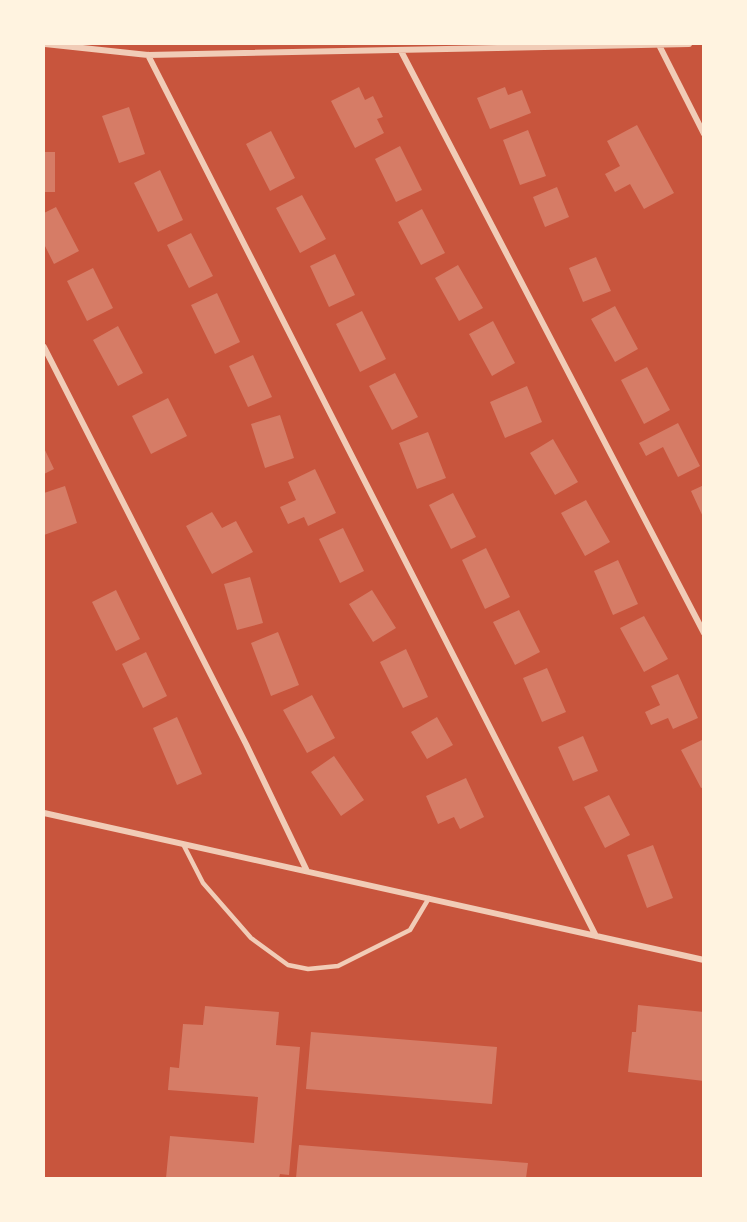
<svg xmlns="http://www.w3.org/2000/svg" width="747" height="1222" viewBox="0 0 747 1222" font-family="Montserrat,sans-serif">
<rect width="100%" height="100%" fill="#c8553d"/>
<path fill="#d67c66" d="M359 87 365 100 373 96 383 117 377 119 384 133 355 148 331 101Z
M505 87 508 95 522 90 531 113 490 129 477 98Z
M129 107 145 154 119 163 102 116Z
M637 125 674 193 644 209 630 184 615 192 605 174 620 166 607 141Z
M528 130 546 176 520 185 503 140Z
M271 131 295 178 270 191 246 144Z
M400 146 422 190 396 202 375 159Z
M44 152H55V192H44Z
M160 170 183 220 158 232 134 183Z
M557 187 569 217 545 227 533 197Z
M302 195 326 239 300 253 276 208Z
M56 207 79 251 54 264 44 244V213Z
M422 209 445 253 421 265 398 222Z
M191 233 213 276 189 288 167 245Z
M335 254 355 295 329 307 310 266Z
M596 257 611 291 583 302 569 268Z
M458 265 483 308 459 321 435 278Z
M93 268 113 308 87 321 67 281Z
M217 293 240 342 215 354 191 305Z
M615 306 638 349 615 362 591 319Z
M362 311 386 359 360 372 336 324Z
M493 321 515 363 492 376 469 334Z
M118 326 143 373 118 386 93 340Z
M253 355 272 397 248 407 229 366Z
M647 367 670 410 644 424 621 380Z
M395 373 418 417 392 430 369 386Z
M527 386 542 422 505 438 490 402Z
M168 398 187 436 151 454 132 416Z
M280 415 294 458 265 468 251 424Z
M678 423 700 466 678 477 663 447 646 456 639 443Z
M428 432 446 478 417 489 399 443Z
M553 439 578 482 555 495 530 453Z
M44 448 54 469 44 474Z
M315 469 336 513 308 526 304 517 288 524 280 507 296 500 288 482Z
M704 485V519L691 491Z
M65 486 77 523 44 535V493Z
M453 493 476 537 451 549 429 505Z
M586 500 610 542 585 556 561 513Z
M212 512 222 528 236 521 253 552 212 574 186 526Z
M343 528 364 571 340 583 319 539Z
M486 548 510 597 485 609 462 560Z
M618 560 638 604 613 615 594 571Z
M250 577 263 623 237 630 224 584Z
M116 590 140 639 116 651 92 602Z
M372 590 396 628 373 642 349 604Z
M519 610 540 652 515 665 493 622Z
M644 616 668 659 644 672 620 628Z
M278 632 299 685 271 696 251 643Z
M406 649 428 697 403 708 380 662Z
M146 652 167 696 143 708 122 664Z
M547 668 566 712 542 722 523 678Z
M678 674 698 718 673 729 668 718 651 725 645 712 660 705 651 686Z
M312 695 335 738 307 753 283 710Z
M177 717 202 774 177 785 153 728Z
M437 717 453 745 427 759 411 732Z
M583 736 598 771 573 781 558 747Z
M704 739V787L701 788 681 750Z
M334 756 364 800 341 816 311 772Z
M466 778 484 817 460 829 454 817 438 824 426 796Z
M609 795 630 835 605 848 584 807Z
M653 845 673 898 647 908 627 855Z
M638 1005 704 1012V1081L628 1072 632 1032H636Z
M205 1006 279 1012 276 1045 300 1047 289 1175 280 1174 279 1178H166L170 1136 254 1143 258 1097 168 1090 170 1067 179 1068 183 1024 203 1025Z
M311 1032 497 1047 492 1104 306 1089Z
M299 1145 528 1163 526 1178H296Z"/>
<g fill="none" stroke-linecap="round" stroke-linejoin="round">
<path stroke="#f1ccb7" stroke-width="4.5" d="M183 844 203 883 251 938 288 965 308 969 338 966 410 930 429 898"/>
<path stroke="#f1ccb7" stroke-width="6" d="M45 44 148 55 689 44
M659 45 704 134
M401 51 704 633
M148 55 596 936
M44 347 246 744 307 871
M44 813 704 960"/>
</g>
<rect width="747" height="1222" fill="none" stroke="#fff3e0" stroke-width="90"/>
</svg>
